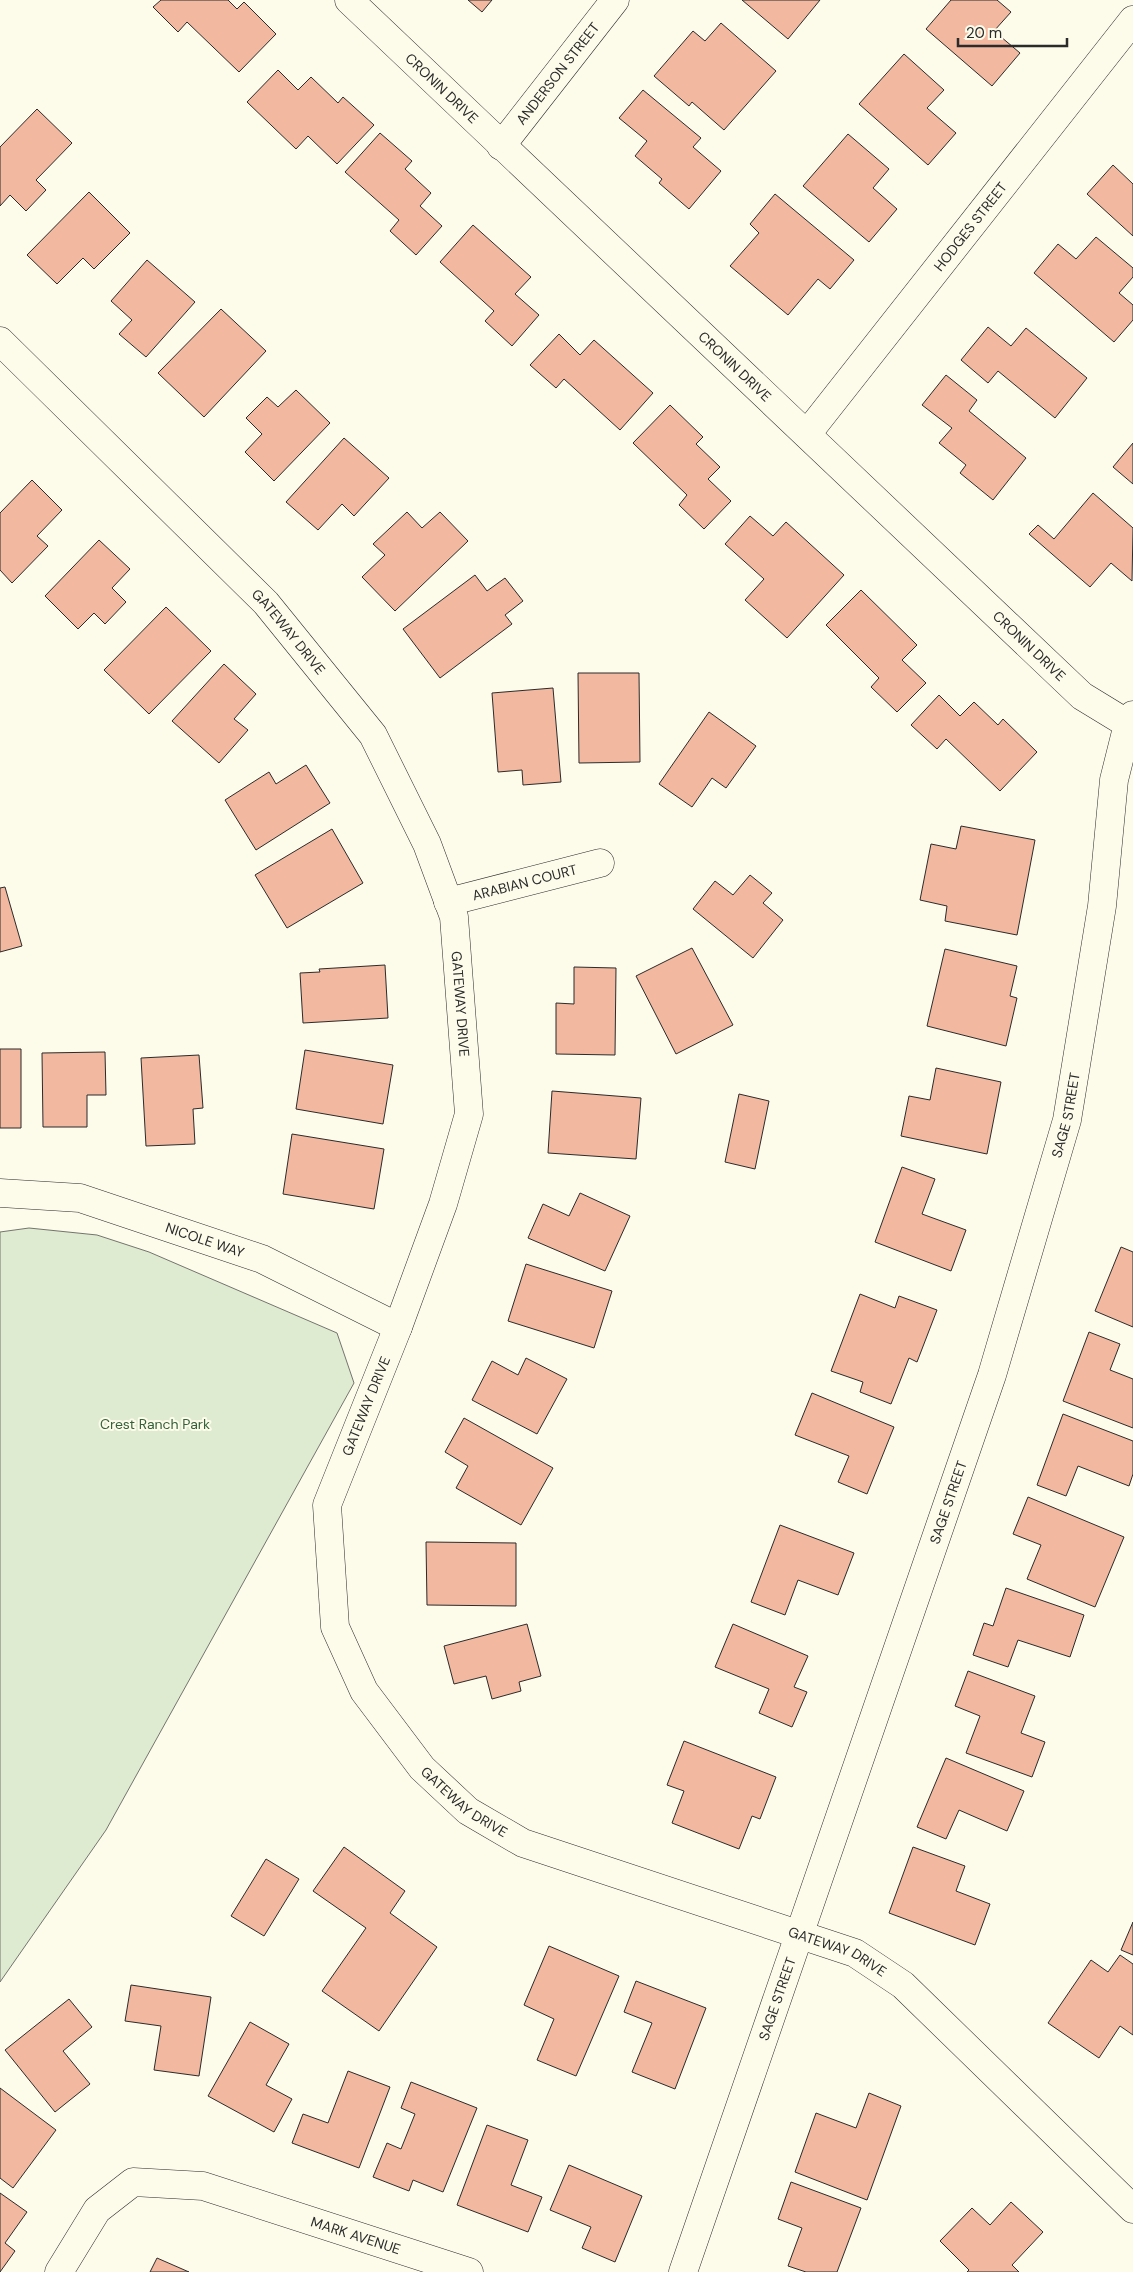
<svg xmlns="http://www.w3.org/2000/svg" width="1133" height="2272" viewBox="0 0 1133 2272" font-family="'DM Sans',sans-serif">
<rect width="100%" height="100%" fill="#fdfbea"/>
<path fill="#deebd1" stroke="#74746e" d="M29 1228 97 1235 149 1252 337 1333 354 1383 106 1830 0 1982V1232Z"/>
<path fill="#f2b8a0" stroke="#2b2b2b" d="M161 0H228L237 9 244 2 276 34 239 72 187 22 178 32 153 7Z
M468 0H492L482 12Z
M742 0H820L788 39Z
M951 0H997L1011 12 994 31 1020 53 992 86 926 29Z
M721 23 776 71 724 130 692 102 689 106 654 76 693 31 705 41Z
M904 54 944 90 927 108 956 133 928 165 859 104Z
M278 70 298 90 311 77 338 103 343 97 374 125 337 164 308 136 296 149 247 102Z
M643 90 701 138 693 147 721 171 689 209 659 183 662 179 635 156 647 141 619 118Z
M37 109 72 143 36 180 46 190 26 211 10 195 0 206V147Z
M380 133 412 161 405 169 431 193 420 206 442 226 416 255 390 231 399 220 345 172Z
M848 134 889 169 873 188 897 209 869 242 803 186Z
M1113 165 1133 184V236L1087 194Z
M89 192 130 233 94 269 83 258 57 284 27 255Z
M775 194 854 260 830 289 818 279 788 315 730 266 759 233 750 224Z
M473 225 531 277 515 294 539 315 512 346 485 321 494 311 440 262Z
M1096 237 1133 268V277L1119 293 1133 305V320L1114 342 1034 273 1058 244 1076 259Z
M147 260 195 302 146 357 119 334 132 320 111 301Z
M221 309 266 351 204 417 158 373Z
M988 327 1011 346 1026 328 1087 378 1055 418 998 371 988 383 961 360Z
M559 334 580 355 594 340 653 393 620 430 564 379 556 388 530 365Z
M946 375 977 400 969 411 1026 458 993 500 960 473 966 465 939 443 952 428 922 405Z
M296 390 330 423 274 481 245 452 262 434 246 418 267 397 278 407Z
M670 405 703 437 696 444 720 467 708 479 731 501 704 529 679 505 687 495 633 443Z
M344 438 389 478 354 516 342 504 318 530 286 502Z
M1133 443V484L1113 467Z
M32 480 62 510 37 536 48 546 12 583 0 570V513Z
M1093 493 1133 528 1132 581 1111 563 1090 587 1029 534 1038 525 1054 539Z
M407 512 422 528 440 512 468 541 395 611 362 577 385 555 373 544Z
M750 516 773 536 786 522 844 575 787 638 745 600 764 579 725 544Z
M99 540 130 569 112 588 126 602 105 624 94 613 78 629 45 596Z
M475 575 487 591 505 578 523 601 505 615 512 624 440 678 403 629Z
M861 590 917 645 902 660 926 683 897 712 871 687 879 678 826 625Z
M166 607 211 651 149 714 104 670Z
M224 664 256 694 234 719 248 730 219 763 172 721Z
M578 673H639L640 762 579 763Z
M553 688 561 782 523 785 522 770 498 772 492 693Z
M939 695 960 716 974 702 998 725 1003 719 1037 752 1000 791 946 739 937 749 911 725Z
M709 712 756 746 726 788 712 778 692 807 659 784Z
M306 765 330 803 256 850 225 800 269 772 276 784Z
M961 826 1035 840 1017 935 945 921 947 906 920 900 931 844 956 849Z
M332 829 363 883 287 928 255 875Z
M750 875 772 893 763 903 783 920 753 958 693 909 715 881 733 895Z
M5 887 22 946 0 952V888Z
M692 948 733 1025 676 1054 636 976Z
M945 949 1017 966 1010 996 1017 998 1006 1046 927 1026Z
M385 965 388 1018 303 1023 300 973 320 972 319 969Z
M574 967 616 968 615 1055 556 1054V1003L574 1004Z
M0 1049H21V1128H0Z
M305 1050 393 1065 383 1124 296 1109Z
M105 1052 106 1095H87V1127H43L42 1053Z
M199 1055 203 1108 193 1109 195 1144 146 1146 141 1058Z
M936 1068 1001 1082 987 1154 901 1136 909 1096 930 1100Z
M552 1091 641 1098 636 1159 548 1153Z
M739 1094 769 1101 755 1169 725 1162Z
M292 1134 384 1149 374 1209 283 1194Z
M902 1167 935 1179 922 1214 966 1230 951 1271 875 1242Z
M580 1193 630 1216 605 1271 528 1238 543 1204 569 1216Z
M1121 1247 1133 1252V1327L1095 1311Z
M526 1264 612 1291 594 1348 508 1321Z
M860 1294 895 1308 899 1296 937 1310 917 1362 909 1358 891 1404 860 1392 863 1382 831 1371Z
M1089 1332 1120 1344 1110 1370 1133 1379V1428L1063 1401Z
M526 1358 567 1379 537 1434 472 1400 492 1361 518 1375Z
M812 1393 894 1427 867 1494 838 1482 849 1456 795 1435Z
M1063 1414 1133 1441V1474L1129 1486 1078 1466 1066 1496 1037 1485Z
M464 1418 553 1468 521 1525 456 1488 468 1466 445 1452Z
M1028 1497 1124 1537 1095 1607 1027 1579 1041 1545 1013 1534Z
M780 1525 854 1553 838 1595 798 1580 785 1615 751 1602Z
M426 1542 516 1543V1606L427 1605Z
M1006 1588 1084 1615 1070 1657 1018 1640 1008 1667 973 1655 984 1623 993 1626Z
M527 1624 541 1676 519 1682 521 1691 492 1699 486 1676 454 1684 444 1646Z
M733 1624 808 1656 794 1687 807 1692 792 1727 759 1713 769 1689 715 1667Z
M968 1671 1035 1696 1021 1733 1045 1742 1032 1777 966 1753 980 1716 955 1706Z
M684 1741 776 1777 760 1819 752 1816 739 1849 672 1823 684 1791 667 1785Z
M946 1758 1024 1791 1007 1831 959 1810 946 1839 917 1827Z
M344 1847 405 1891 390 1913 437 1947 379 2031 322 1991 366 1928 313 1891Z
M913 1847 965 1866 956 1891 990 1904 975 1945 889 1913Z
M266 1859 299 1879 264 1936 231 1916Z
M1133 1922V1955L1121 1950Z
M549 1946 619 1976 576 2076 537 2060 554 2019 524 2005Z
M1120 1955 1133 1964V2035L1120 2026 1099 2058 1048 2023 1091 1960 1108 1972Z
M636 1981 706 2008 675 2089 632 2072 652 2023 624 2012Z
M131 1985 211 1997 199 2076 154 2070 161 2026 125 2021Z
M69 1999 92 2027 63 2051 90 2084 55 2112 5 2050Z
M250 2022 289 2044 266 2085 292 2099 274 2132 208 2096Z
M348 2071 390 2087 359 2168 292 2143 303 2114 328 2123Z
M411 2082 477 2108 443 2192 413 2180 409 2191 373 2177 387 2143 401 2149 415 2114 401 2108Z
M0 2088 56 2130 13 2188 0 2178Z
M869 2093 901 2106 867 2200 795 2172 816 2113 856 2128Z
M487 2125 528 2140 511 2185 542 2197 528 2232 457 2205Z
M569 2165 642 2196 615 2262 582 2248 591 2227 550 2210Z
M791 2182 861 2208 837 2272H806L788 2266 802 2228 778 2219Z
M0 2193 27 2212 5 2243 15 2251 0 2272Z
M1011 2202 1043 2232 1012 2265 1019 2272H967L969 2270 940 2241 972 2208 990 2225Z
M157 2258 189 2272H150Z"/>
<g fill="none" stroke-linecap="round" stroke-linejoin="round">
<defs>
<g id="street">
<path id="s1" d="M349 0 1082 696 1128 724"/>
<path id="s2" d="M501 146 615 0"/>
<path id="s3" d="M0 341 266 603 373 735 427 844 454 917 469 1114 443 1204 398 1327 327 1505 335 1627 364 1691 422 1768 468 1811 523 1843 855 1953 903 1985 1133 2209"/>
<path id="s4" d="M807 434 1133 20"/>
<path id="s5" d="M448 902 600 863"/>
<path id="s6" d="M0 1193 80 1198 262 1259 398 1327"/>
<path id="s7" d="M59 2272 97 2210 133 2182 203 2186 469 2272"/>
<path id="s8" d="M683 2272 992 1375 1067 1120 1102 906 1114 780 1128 724 1133 715"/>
</g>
</defs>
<use href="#street" stroke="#2b2b2b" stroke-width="29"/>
<use href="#street" stroke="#fdfbea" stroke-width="28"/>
</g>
<g text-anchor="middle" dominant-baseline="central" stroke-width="4" stroke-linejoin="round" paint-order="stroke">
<g font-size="14" fill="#2b2b2b" stroke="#fdfbea">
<text stroke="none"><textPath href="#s2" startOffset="92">ANDERSON STREET</textPath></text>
<text stroke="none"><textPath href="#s1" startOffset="128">CRONIN DRIVE</textPath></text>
<text stroke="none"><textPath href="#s4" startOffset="264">HODGES STREET</textPath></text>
<text stroke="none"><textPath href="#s1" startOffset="532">CRONIN DRIVE</textPath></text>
<text stroke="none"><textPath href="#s3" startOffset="410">GATEWAY DRIVE</textPath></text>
<text stroke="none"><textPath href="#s1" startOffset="938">CRONIN DRIVE</textPath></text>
<text stroke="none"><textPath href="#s5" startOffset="79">ARABIAN COURT</textPath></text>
<text stroke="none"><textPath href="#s3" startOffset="830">GATEWAY DRIVE</textPath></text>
<text stroke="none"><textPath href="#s8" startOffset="1219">SAGE STREET</textPath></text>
<text stroke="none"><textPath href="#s6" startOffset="212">NICOLE WAY</textPath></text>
<text transform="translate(366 1406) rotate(-68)">GATEWAY DRIVE</text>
<text stroke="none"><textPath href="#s8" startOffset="814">SAGE STREET</textPath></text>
<text stroke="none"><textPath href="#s3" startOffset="1700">GATEWAY DRIVE</textPath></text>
<text stroke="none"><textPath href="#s3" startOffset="2105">GATEWAY DRIVE</textPath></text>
<text stroke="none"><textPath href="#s8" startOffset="289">SAGE STREET</textPath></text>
<text stroke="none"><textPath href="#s7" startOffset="349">MARK AVENUE</textPath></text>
</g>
<g font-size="14" fill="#34623c" stroke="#fdfbea">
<text x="155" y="1424">Crest Ranch Park</text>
</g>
</g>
<path d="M958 38v8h109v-8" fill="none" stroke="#2b2b2b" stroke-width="2.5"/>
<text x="966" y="38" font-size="15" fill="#2b2b2b" stroke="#fdfbea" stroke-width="4" paint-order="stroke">20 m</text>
</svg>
